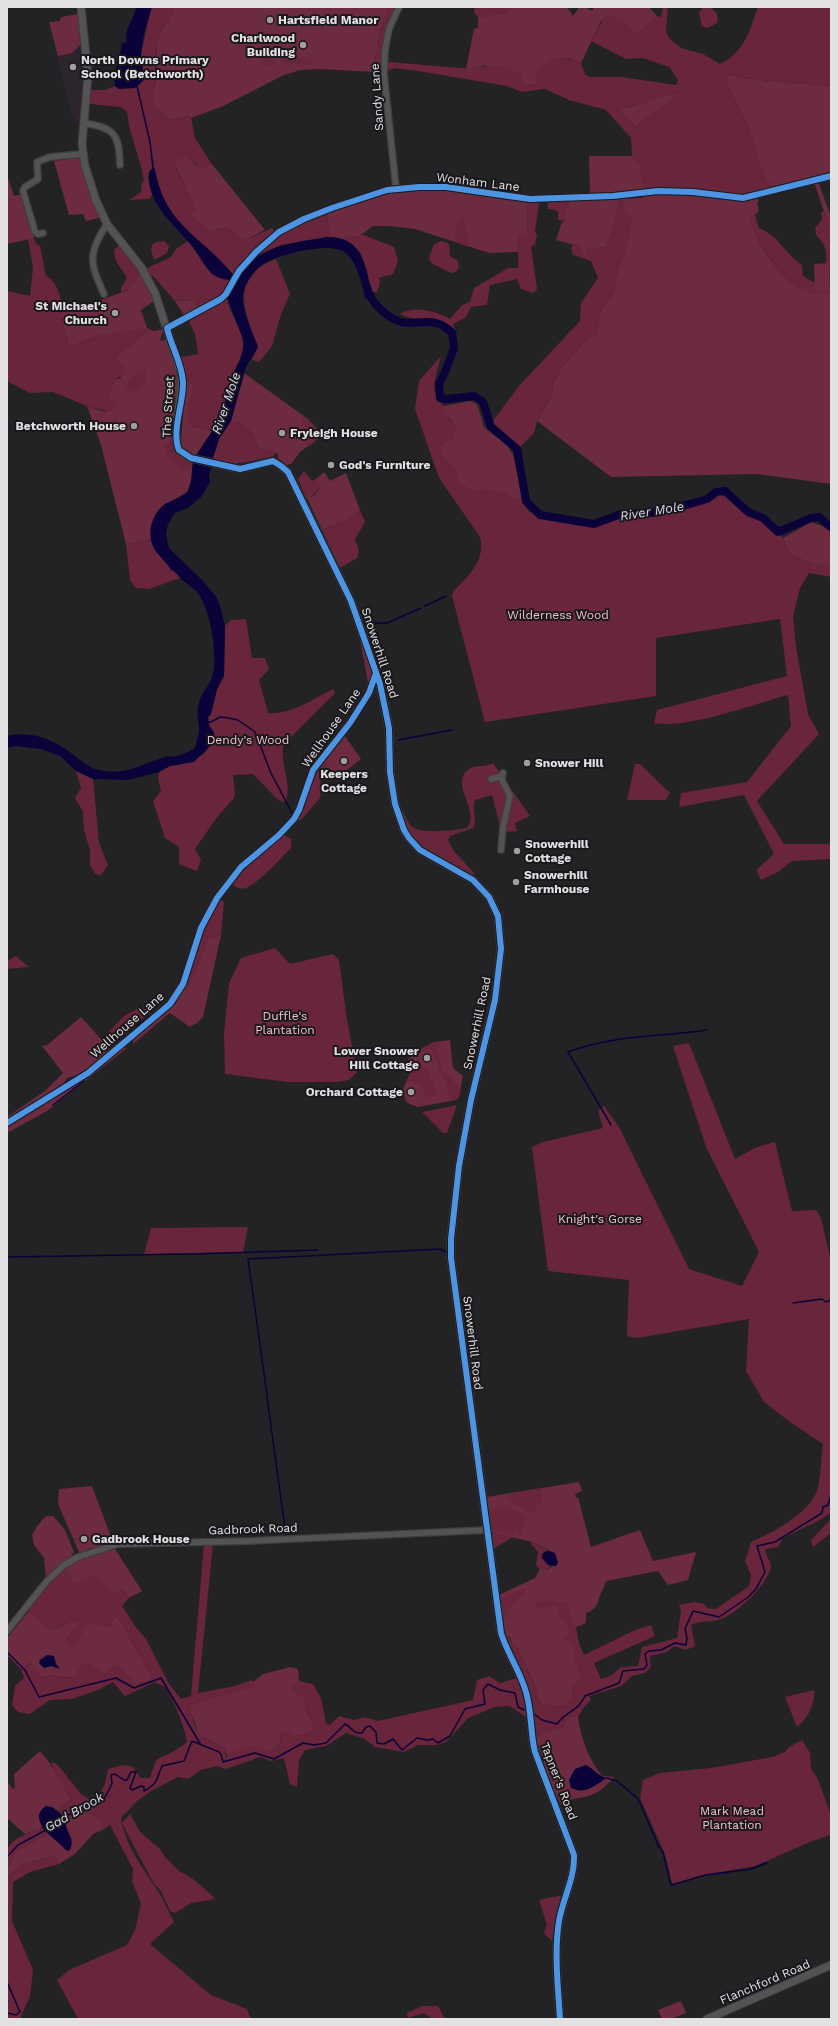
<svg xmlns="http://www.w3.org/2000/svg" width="838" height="2026" viewBox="0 0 838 2026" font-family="'Work Sans',sans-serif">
<rect width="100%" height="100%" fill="#232224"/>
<path fill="#2c252e" d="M79 14 80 45 86 73 82 121 73 120 49 22 60 21 61 17Z"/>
<path fill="#6d2b40" d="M175 7H389L381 28 373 72 320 69 300 70 284 75 221 107 191 118 188 116 170 120 156 108 154 103V90L157 73V43L163 26 166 24Z
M512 7H567L573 16 579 7H585L592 11 594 7H649L657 16 637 35 621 20 601 21 581 63 567 58 537 84 526 85 485 65 472 69H466L474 29 478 28V15L481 19 493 13 505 14Z
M79 14 80 45 72 53 58 56 49 22 60 21 61 17Z
M733 74 740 78 831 86V174L776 186 774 184 766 182 747 125 728 87 726 77Z
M678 92 679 94 636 127 618 110Z
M185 156 191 159 196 166 205 168 211 163 265 230 246 240 225 228 209 231 191 216 195 208 175 165 177 159Z
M589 156H632L641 167 642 180 646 190 590 194Z
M77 158 81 159 102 217 86 221 83 214 69 215 54 161Z
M7 175 14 196 21 194 34 238 7 244Z
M818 181 831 217V232L814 182Z
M402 189H453L527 201 528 235 517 247 519 252 489 253 415 229 389 226H373L357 238 348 235 343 239 327 237 330 233 326 212 372 195Z
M660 193 735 198 738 202 748 200 756 196 759 202 757 203 759 211 755 215H749C755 243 785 288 815 294 820 294 826 294 831 294V484L756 474 611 477 537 421 552 394 553 384 562 367 586 340 597 333 601 308 614 293 617 270 625 253 623 199 642 198 643 195Z
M620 199 613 230 606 247 587 250 589 255H583L578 246 556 240 562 222 565 221V210L570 200Z
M829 263 830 291 815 292 814 264Z
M141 272 155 300 141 310 147 328 154 331 164 329 160 340 161 341 167 339 173 352 178 383 174 406 173 449 176 454 193 462 191 481 187 492 165 505 151 525V540L126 544 101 445 87 406 105 412 109 400 108 392 112 387 113 380 121 378 115 357 144 334 147 329 100 335 69 347 60 314 63 311 93 303 128 290Z
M194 300 200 310 185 317 175 301Z
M244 373 308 419 323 435 300 452 291 464 286 465 278 458V454L258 447 253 434 238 421H231Z
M185 379 193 384 194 390 188 404 192 426 212 431 195 457 184 451 181 445Z
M470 401 477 404 484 427 507 445 513 455 519 480 522 501C505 495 491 487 474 492L458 483 455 469C446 461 440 458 441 445L453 437 452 421 444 414V406Z
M324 472 330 481 346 473 360 510 350 519 322 530 307 498 315 495 320 488 316 479Z
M811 522 822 526 831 532V564H814L790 555 783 538Z
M359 633 372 670V678L366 693 364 694 368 683Z
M345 736 361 759C347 771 334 781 322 761Z
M221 935 203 1017 197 1023 190 1027 170 1013 133 1044V1039L168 1010 186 984 189 986 208 939Z
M81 1017 110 1049C100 1058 90 1067 79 1074 75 1076 71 1076 67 1078 63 1089 19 1113 7 1120V1117L45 1091 63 1073 42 1046 47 1045Z
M450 1040 453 1068 463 1076 459 1097 456 1100 418 1107 407 1103 402 1091 411 1071 408 1059 434 1042Z
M124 1047 127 1048 47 1111 7 1133V1125L94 1072 119 1049Z
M579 1482 582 1491 575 1494 576 1498 578 1497 591 1547 640 1530 653 1561 696 1552 688 1580 668 1585 658 1571 606 1581C605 1586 603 1588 601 1593 597 1603 598 1609 586 1613V1623L576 1627 579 1644 584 1655 575 1659 580 1671 581 1681 574 1685 573 1697 566 1706 552 1707 539 1703 535 1686 516 1646 512 1644 510 1637 507 1638 504 1631 499 1595 535 1578 540 1569 546 1570 552 1567 555 1553 532 1542 493 1533 490 1528 486 1497Z
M92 1486 113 1542 91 1549 90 1548 81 1553 79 1552 58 1504 59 1489Z
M46 1516H53L65 1530 74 1552C69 1561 54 1571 46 1579L44 1558 34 1545 32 1535 37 1526Z
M115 1549 142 1591 129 1598 123 1590 114 1595 73 1583 64 1568 83 1559Z
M29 1611 51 1630 74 1620 111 1627 113 1617H118L153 1679 135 1685 118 1666 111 1668 104 1675 82 1666 75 1677C59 1679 57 1672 40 1678L30 1662 21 1669 7 1655V1638Z
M290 1667 298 1669 299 1681 292 1689 305 1697 306 1711 315 1727 309 1734 295 1736 289 1732 280 1734 281 1744 270 1751C254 1745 239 1746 228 1758L225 1749 199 1734 191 1714V1704L255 1686 253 1682 263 1674Z
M568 1717H578C581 1738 589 1760 602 1776L614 1777C606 1787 597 1794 585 1797 575 1799 569 1798 561 1805L549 1780 535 1735 562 1728Z
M40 1751C53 1765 61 1783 72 1800L61 1806 60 1812 52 1807 39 1814 42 1828 25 1834 7 1818V1781L13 1789 15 1788 14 1774Z
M84 1811 99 1818 103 1830 93 1834 75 1854 59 1864 55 1856 23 1864 9 1876 7 1870 16 1851 48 1834 57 1840 66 1850 72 1840 66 1828 65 1819H72Z
M681 2001 686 2013 671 2019H662L658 2010Z"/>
<path fill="#69253b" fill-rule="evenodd" d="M151 7H175L169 22 163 26 157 43 154 103 156 108 170 120 188 116 191 118 195 138 211 163 205 168 200 169 191 159 185 157 179 158 176 162V168L196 209 191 216 209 231 225 228 246 240 272 228 274 232 234 276C213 249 178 231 163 199 156 184 154 167 152 151L153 168C144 173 150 187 153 194L149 199 129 200 141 192 142 182H144C141 158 129 136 127 112L121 107 90 104V90H105L115 86 119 89 144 76 141 55Z
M389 7H396L383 44 380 74 373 72 381 28Z
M474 7H512L505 14 493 13 488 18 481 19 475 14Z
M663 7H668L666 31 669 38 681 48 703 54 720 64C744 53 750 30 758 7H831V86L740 78 733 74 727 77 728 87 747 125 766 181 775 184 776 186 749 194H735L689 189 646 190 642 180 641 167 632 156 631 138 606 110 569 100 545 89 522 92 507 86 418 71 395 68 387 71 388 62 472 69C491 63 502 66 520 73L526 85 537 84 536 70C554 55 559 55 581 63L585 74 589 77H621L676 85 678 80 669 67 643 58 626 59 591 41 606 14 621 20 637 35 657 16 661 17ZM678 92 679 94 636 127 618 110Z
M703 7C713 6 720 13 717 23L707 28 702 26 699 13Z
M261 45 265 50 281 52 301 59H312V63L310 65 282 63 281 57H276L274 64 265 66 261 63 257 49Z
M620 199H623L624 209 633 218 625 253 617 270 614 293 601 308 597 333 586 340 562 367 553 384 552 394 537 421 534 433 520 447 492 422 519 386 580 321 581 303 598 278 591 261 573 255 571 248 573 245 578 246 583 255 589 254 587 250 606 247 613 230Z
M547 200H570L569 209 565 210V221L558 220V212L555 210 548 209Z
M527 201H538L539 204 535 231 537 235 535 244 531 247 537 289 533 293 521 289 517 279 490 285 487 305 471 307 466 317 453 324 456 331 455 332C438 310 420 325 400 314 415 305 436 311 450 319L462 305 470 302 474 288 508 268H518C519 256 517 247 518 235H528Z
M824 211 831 232V294C826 294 820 294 815 294 785 289 756 242 748 215H755L759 228C779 236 785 254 802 265L803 276 815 283V291H830L829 264 826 263C827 250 825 244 816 235L815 227C821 223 823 219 821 212Z
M326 212 330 233 327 237 281 245 252 259 276 236 294 226Z
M462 219C469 228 469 236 469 247L456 242 455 230 458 221Z
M361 234 394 247 398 261 393 274 379 278 380 283 377 292H371L360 252 343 239 348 235 357 238Z
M34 238 36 244 40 246 46 276C59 283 60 297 63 311L60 314 69 347 100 335 147 328 144 334 115 357 128 373 113 380 112 387 108 392 109 399 115 400 120 405 110 412 87 406 53 392 30 393 7 381V291L30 296 33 267 28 239Z
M164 241 169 246 167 253 154 260 151 250 153 243Z
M188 241 213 275 232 280 222 297 200 310 194 300 175 301 153 276 150 277 145 269 171 257 176 249Z
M441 241 449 244 450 256 458 261 459 267 456 272 451 273 431 263 429 258 434 244Z
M119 245 141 272 128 290 121 292V288L127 278C121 267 115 264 114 250Z
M276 259 290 294 281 314 272 346 259 362 252 360 258 347C244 311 229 277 276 259Z
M227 297C228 311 239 324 242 338 247 353 235 365 231 379 223 400 227 410 212 431L192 426 188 422V404L194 390 193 384 185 379 181 357 198 354 195 334 189 321 224 301Z
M441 356C437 374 427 393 444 406V414L457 427 453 437 441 445C440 458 446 461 455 469L458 483 474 492 483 489 492 490 522 501 529 512 594 524 621 514 652 513 690 504 707 499 716 492 725 491 748 512 763 518 783 538 790 555 814 564H831V577L809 573 800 588 793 616 796 647 808 714 819 734 757 801 784 844H828L831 842V859L792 861 778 872 761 880 756 870 774 854 744 795 679 807 681 793 747 782 791 726 788 695C753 704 689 729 654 723L657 710 787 676 780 619 656 638V696L485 722 452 596 453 592C468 576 486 561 480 537L439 478 415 409 419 381Z
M140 370 146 372V377L141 389 125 392 124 388 132 376Z
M303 416 323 435 308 447 302 438 304 430 300 423Z
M231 421H238L253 434 258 447 275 453 274 456C250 461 236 467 212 461L219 439Z
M173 439V449L176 454 193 462 191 469 184 471 178 468 174 461 167 459 164 447 169 440Z
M304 471 312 481 316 479 320 488 311 497 306 498 298 479Z
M360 510 365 522 355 539 359 551 357 558 340 568 322 530 350 519Z
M151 540 154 549 180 578 149 589 136 588 130 580 126 544Z
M246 619 252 658H265L269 669 259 680 268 713C291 715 313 699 333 689L335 693 284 744C278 760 295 791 284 802L277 799 253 774 233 775 235 793 234 798 215 820 195 849 201 860 197 871 179 864V847L165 838 153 801 161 791 158 778 159 772 170 766 183 764 204 754 210 746 214 733 209 725 208 717 211 714 217 689 224 676 225 626 231 620Z
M322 761 326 767 332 772 321 773 320 798 300 821 298 819 311 782Z
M493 763 530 816 515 823 517 831 504 832 501 830 492 795 475 800C471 808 478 818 473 828L450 836 448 840 453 850 475 874C459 875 412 843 405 828 401 821 400 812 398 804 403 811 407 821 411 826 420 835 455 830 467 828 481 810 448 784 469 769 476 764 485 768 493 763Z
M635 764H640L670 793 666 800H627Z
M76 771 93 779 99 843 108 865 101 875 95 874 90 865V850L84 830 83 812 75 798 81 788Z
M284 835 291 839V848C280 859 260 882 246 888 240 890 235 886 231 883L268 847Z
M220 899 224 902 221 935 208 939 189 986 186 984 202 934Z
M275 948 290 964 333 954 339 960 347 1020 357 1072 349 1080 338 1082H289L225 1074 224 1033 229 983 241 958Z
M16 956 29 967 7 969V961Z
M137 1009H148L150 1012 115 1043 108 1039 107 1034 124 1016Z
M443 1041 437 1050 442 1069 461 1090C459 1097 458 1100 451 1101 449 1088 444 1081 440 1070 437 1062 436 1056 431 1049L423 1051 420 1049 434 1042Z
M689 1043 735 1159 757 1147 775 1142 792 1211 816 1210 821 1218 831 1262V1513L818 1521 783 1538 778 1547 765 1549C765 1555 771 1561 771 1566 769 1584 735 1616 718 1620 708 1623 702 1620 691 1625L695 1646 686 1650 674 1646 667 1652 650 1656 651 1667 645 1673 632 1676 621 1686 589 1696 591 1700 584 1707 578 1717H568L562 1728 535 1735 528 1688 522 1670 506 1640 509 1637 512 1644 516 1646 535 1686 539 1703 552 1707 566 1706 573 1697 574 1685 581 1681C579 1666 571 1657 573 1642H566L564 1639 570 1635 568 1627 560 1617 556 1605 544 1609 540 1607 533 1610 537 1601H552L555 1597 559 1603 567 1601 573 1626 575 1625 579 1644 584 1655 635 1630 651 1625 655 1636 594 1663 601 1679 612 1675 621 1667 638 1666 642 1647 677 1638 681 1611 679 1605 694 1602 704 1604 707 1608 716 1609 749 1586 751 1575 745 1561 751 1542C773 1532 812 1513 818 1487 821 1473 821 1458 823 1444L790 1422 764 1402 746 1371 749 1319 637 1338 627 1336 629 1280 548 1271 532 1147 543 1142 603 1128 598 1111 604 1106 619 1127 689 1269 742 1286 759 1252 706 1147 673 1046Z
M415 1062 420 1067 425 1066 434 1084 436 1096 426 1098C423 1086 419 1083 406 1082L411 1071 410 1064Z
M457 1105 447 1133H443L422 1112Z
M248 1227 243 1252 144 1254 151 1228Z
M541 1488 542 1502 536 1507 535 1511 527 1512 508 1500 506 1494Z
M497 1507C509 1507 518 1509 526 1519L523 1526 522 1536 519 1535 517 1530H515L513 1534 493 1530 490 1528 488 1511Z
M831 1519V1533L813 1547 811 1540Z
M493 1533 513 1537 493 1549 491 1535Z
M532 1542 549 1551 542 1554V1558L551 1566 546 1570 539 1569 536 1565 538 1552 531 1544Z
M204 1544H213L198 1693 235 1686 252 1680 256 1686 191 1704C191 1733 203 1737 225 1749L226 1758 236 1749 258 1746 270 1751 281 1744 280 1734 289 1731 296 1736 309 1734 315 1727 306 1711 305 1697 293 1693 292 1689 299 1681 313 1684 321 1698 326 1723 330 1725 339 1716 354 1720 365 1717 378 1721 473 1700 477 1680 489 1676 500 1683 517 1678 526 1700V1717L509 1706 495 1707 468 1718 446 1742 436 1745H418L404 1752 375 1747 363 1738 346 1733 326 1746 305 1750 299 1761 297 1787 290 1784 284 1758 271 1761 260 1757 226 1769 217 1766 201 1770 188 1779 178 1777 151 1791 137 1801 121 1818C125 1846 145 1871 160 1894 165 1903 169 1913 174 1922L150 1944 211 1995 247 2009 251 2019H78L57 1980 69 1970 127 1945 135 1930 141 1904 132 1881 133 1869 110 1825 103 1830 98 1818 84 1811 72 1819H65L60 1812 61 1806 72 1800 57 1777 51 1762 57 1764 82 1795 89 1799 99 1795 105 1784 108 1769 122 1765 132 1766 141 1778H150L156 1760C167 1754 177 1751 187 1742 186 1731 172 1694 164 1686 162 1685 157 1684 155 1682L125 1696 113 1682 98 1690 72 1699 50 1700 30 1714 18 1712 12 1705 15 1686 24 1678 21 1669 30 1662 41 1678C57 1672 59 1679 75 1677L82 1666 88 1662 104 1675 111 1668 118 1666 135 1685 153 1679 118 1617H113L111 1627 88 1624 73 1649 64 1642 79 1621 74 1620 51 1630 29 1611 30 1605 54 1577 64 1568 73 1583 96 1574 114 1595 123 1590 129 1598 122 1606 135 1626 146 1639 169 1684 181 1699 191 1696Z
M524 1588 525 1591 506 1613 510 1617 501 1619 499 1602 500 1600Z
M814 1690C816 1703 807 1720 797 1727L785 1697Z
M802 1740 810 1753 811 1769 817 1777 831 1815V1835L812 1841 755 1866 698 1876 673 1885 672 1883 664 1852 640 1798 643 1780 660 1773 711 1768 772 1757 785 1752 789 1747Z
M130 1814 140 1832 160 1849 165 1857 179 1871 193 1879 215 1898 211 1900 191 1903 175 1913 170 1911 161 1891 153 1882 139 1856 122 1823Z
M42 1828 48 1834 16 1851 7 1870C7 1864 5 1855 7 1850 11 1838 31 1832 42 1828Z
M56 1856 59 1864 30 1872 13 1882 12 1921 33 1970 30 1996 20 2019H7V2002L9 2001 7 1997V1872L10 1876 23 1864Z
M558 1896H561L555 1918 552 1941 544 1933 547 1925 539 1900Z
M422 2006H438L445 2019H433L424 2013 408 2018 407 2013Z"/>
<path fill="#0a033a" d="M136 7H152L144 34 141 55 144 80 135 88 119 89 115 86 114 74 119 59 122 43 127 42C122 32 135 18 136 7Z
M153 168 155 169C165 227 202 235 234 276L232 280C226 280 220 279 214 275 205 269 199 254 192 246 176 226 150 207 149 179 149 174 149 171 153 168Z
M327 237C361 236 366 264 371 291L374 294 366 300C361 284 357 256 340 250 322 243 278 255 263 264 254 270 244 285 243 295 241 308 253 334 258 347L246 367 231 421 219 439 212 461 195 457 221 418 231 379 240 360 243 349V339L227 297C251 246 276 246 327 237Z
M193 462 212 467 209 475 210 482 202 496 188 508 175 513 168 524 166 535 169 548 203 581 217 598 220 606 225 626 224 676 217 689 211 714 208 717 209 725 214 733 210 746 194 762 170 766 159 772 128 780 93 779 76 771 60 756 41 749 15 746 7 748V736C32 730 55 740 75 756 84 763 92 770 104 771 127 775 147 762 168 756 176 759 188 752 195 748 196 742 200 733 199 727 198 717 196 714 199 703 201 692 211 685 213 673 217 651 211 616 200 596 195 588 188 585 182 580 178 576 177 571 171 570 167 562 158 556 154 548 146 534 152 513 165 504 172 500 181 498 187 492 193 484 191 471 193 462Z
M546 1551 555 1553 558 1563 556 1566 548 1565 542 1558V1554Z
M47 1655 54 1656 56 1664 60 1669 51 1666 44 1668 39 1663 40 1660Z
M586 1765C594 1769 599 1777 607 1778 595 1785 586 1795 571 1788L569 1780 575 1769Z
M46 1806 52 1807 65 1819C64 1831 77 1840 69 1851L66 1850C57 1840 25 1820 46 1806Z"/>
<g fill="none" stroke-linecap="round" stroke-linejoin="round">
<path stroke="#0a033a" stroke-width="1.5" d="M137 86 150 142 153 169
M425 606 446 596
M365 623H387L421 608
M207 722H211L220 717 228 718 238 720 255 732 271 773 292 813
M398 740 452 730
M137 1026 166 1004 171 998
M53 1105 84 1081
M611 1125 568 1052C612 1035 660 1037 707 1030
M7 1257 193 1254 318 1250
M793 1303 822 1299 826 1302 831 1300
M267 1395 248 1259 440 1249 446 1252
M267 1397 286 1536
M13 1627 51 1581
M7 1652 25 1670 39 1697 116 1678 134 1688 161 1678 201 1745
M533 1713 542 1720 557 1724C567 1710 577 1713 585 1696L619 1683 623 1671 644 1669 647 1665 645 1654 649 1651 661 1650 675 1643 686 1645 687 1638 685 1629 693 1611 719 1617 747 1598 756 1589 765 1572 757 1546 775 1542 822 1513 823 1507 828 1505 831 1495
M607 1778 617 1781 637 1798 641 1805 658 1845 663 1852 671 1885 706 1875 751 1869 767 1863
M64 1818 92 1800 101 1799 105 1797 112 1784 111 1775 115 1774 124 1780H127L131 1772H136L130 1788 132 1790 141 1786 144 1787V1791C159 1783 156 1779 162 1766L184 1761 192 1741 219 1752 221 1754 223 1762 255 1753 274 1759 303 1743 314 1745 326 1743 345 1724C351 1727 353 1734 362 1733L366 1727 370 1726 376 1732 377 1743 384 1744 393 1739 402 1750 417 1738 427 1740 433 1739 438 1743 450 1736 465 1709 485 1704 483 1690 488 1684 500 1690 515 1693 518 1707 524 1710
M7 1857 18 1845 46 1830
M7 1982 20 2012 16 2015 7 2013"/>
<path stroke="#0a033a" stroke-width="8" d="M367 287C370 302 387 318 401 322 413 325 427 319 439 324 444 325 448 330 452 332L454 348 445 372 439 384 440 398 447 399 474 396 483 402 491 427 517 449 526 501 540 515 594 524 621 514 652 513 690 504 707 499 716 492 725 491 748 512 763 518 778 532 811 518 819 517 831 527"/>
<defs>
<path id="street" d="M84 123C115 128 119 134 120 165
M396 188 384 74 385 50 389 29 399 7
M43 233 38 234 35 232 23 191 25 187 38 179 37 162 50 157 82 154
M104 294C90 263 87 254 107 224
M167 328 221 299 226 294 239 271 256 252 279 232 304 219 332 208 387 190 419 187H446L530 199 613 196 658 191 693 192 743 198 831 176
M491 779 502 776
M501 850 503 827 510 796 502 780 503 773
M7 1123 88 1073 170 1004 183 984 201 928 217 898 241 867 279 835 294 819 299 810 313 770 350 723 369 693 376 673
M7 1631 47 1581 64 1565 78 1557 118 1544 250 1541 487 1530"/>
<path id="secondary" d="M81 7 88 76 82 144 85 166 96 200 107 224 141 267 155 293 181 373C184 395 171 431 179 450L191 458 240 469 273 461 281 466 288 472 351 601 380 684 389 728 390 772 395 804 404 830 409 838 420 850 473 880 489 897 498 916 501 949 495 1000 471 1100 459 1166 451 1239V1258L501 1633C507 1653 520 1671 526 1692 532 1712 530 1732 535 1752L574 1855C575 1878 563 1898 559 1921 554 1952 558 1987 560 2019
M707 2019 831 1965"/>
</defs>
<use href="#street" stroke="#3f3e40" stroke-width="8"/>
<use href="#secondary" stroke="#3f3e40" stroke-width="9"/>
<use href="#street" stroke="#545254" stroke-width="5.5"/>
<use href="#secondary" stroke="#545254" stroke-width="7"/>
<defs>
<path id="cycleway" d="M7 1123 88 1073 170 1004 183 984 201 928 217 898 241 867 279 835 294 819 299 810 313 770 350 723 369 693 376 673
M560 2019C558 1987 554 1952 559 1921 563 1898 575 1878 574 1855L535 1752C530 1732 532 1712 526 1692 520 1671 507 1653 501 1633L451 1258V1239L459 1166 471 1100 495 1000 501 949 498 916 489 897 473 880 420 850 409 838 404 830 395 804 390 772 389 728 380 684 351 601 288 472 281 466 273 461 240 469 191 458 179 450C171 431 184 402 183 382 182 363 171 346 167 328L221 299 226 294 239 271 256 252 279 232 304 219 332 208 387 190 419 187H446L530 199 613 196 658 191 693 192 743 198 831 176"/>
</defs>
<use href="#cycleway" stroke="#1b181c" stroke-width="8"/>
<use href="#cycleway" stroke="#4d94e3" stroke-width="6"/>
</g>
<g fill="#a09ea1" stroke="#1b181c" stroke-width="1.5">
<circle cx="270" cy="20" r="4"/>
<circle cx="303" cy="45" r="4"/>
<circle cx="73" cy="67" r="4"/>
<circle cx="115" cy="313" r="4"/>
<circle cx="134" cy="426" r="4"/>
<circle cx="282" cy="433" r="4"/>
<circle cx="331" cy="465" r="4"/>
<circle cx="344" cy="761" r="4"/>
<circle cx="527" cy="763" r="4"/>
<circle cx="517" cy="851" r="4"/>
<circle cx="516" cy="882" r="4"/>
<circle cx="427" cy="1058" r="4"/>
<circle cx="411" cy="1092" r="4"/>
<circle cx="84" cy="1539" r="4"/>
</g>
<g text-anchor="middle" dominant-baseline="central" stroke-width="4" stroke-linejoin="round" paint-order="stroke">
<g font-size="12" font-weight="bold" fill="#e3e1e4" stroke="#1b181c" text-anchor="start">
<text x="278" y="20">Hartsfield Manor</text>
<text x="295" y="38" text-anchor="end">Charlwood<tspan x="295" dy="14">Building</tspan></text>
<text x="81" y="60">North Downs Primary<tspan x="81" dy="14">School (Betchworth)</tspan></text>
<text x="107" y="306" text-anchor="end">St Michael's<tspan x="107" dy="14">Church</tspan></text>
<text x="126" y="426" text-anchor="end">Betchworth House</text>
<text x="290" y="433">Fryleigh House</text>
<text x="339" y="465">God's Furniture</text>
<text x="535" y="763">Snower Hill</text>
<text x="344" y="774" text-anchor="middle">Keepers<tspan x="344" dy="14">Cottage</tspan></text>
<text x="525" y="844">Snowerhill<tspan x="525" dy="14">Cottage</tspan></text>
<text x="524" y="875">Snowerhill<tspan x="524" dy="14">Farmhouse</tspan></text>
<text x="419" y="1051" text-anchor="end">Lower Snower<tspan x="419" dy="14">Hill Cottage</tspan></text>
<text x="403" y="1092" text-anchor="end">Orchard Cottage</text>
<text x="92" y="1539">Gadbrook House</text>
</g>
<g font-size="12" fill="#e3e1e4" stroke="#1b181c">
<text transform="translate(377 97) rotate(-94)">Sandy Lane</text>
<text transform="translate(478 182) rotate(7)">Wonham Lane</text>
<text transform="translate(168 407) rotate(-87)">The Street</text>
<text transform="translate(380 653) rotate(72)">Snowerhill Road</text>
<text transform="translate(331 728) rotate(-55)">Wellhouse Lane</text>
<text transform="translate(477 1023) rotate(-78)">Snowerhill Road</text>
<text transform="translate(127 1025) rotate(-41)">Wellhouse Lane</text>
<text transform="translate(473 1343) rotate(83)">Snowerhill Road</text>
<text transform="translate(253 1529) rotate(-2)">Gadbrook Road</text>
<text transform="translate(559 1781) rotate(69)">Tapner's Road</text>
<text transform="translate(765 1982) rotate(-23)">Flanchford Road</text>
</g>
<g font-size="12" fill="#f1c1cb" stroke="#1b181c">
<text x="558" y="615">Wilderness Wood</text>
<text x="248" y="740">Dendy's Wood</text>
<text x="285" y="1016">Duffle's<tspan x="285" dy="14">Plantation</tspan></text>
<text x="600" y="1219">Knight's Gorse</text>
<text x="732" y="1811">Mark Mead<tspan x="732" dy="14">Plantation</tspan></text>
</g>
<g font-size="13" font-style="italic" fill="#d6dbef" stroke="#1b181c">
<text transform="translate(226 403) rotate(-71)">River Mole</text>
<text transform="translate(652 511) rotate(-9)">River Mole</text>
<text transform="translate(74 1812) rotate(-30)">Gad Brook</text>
</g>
</g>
<rect width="838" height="2026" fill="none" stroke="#e3e1e4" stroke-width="16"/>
</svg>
